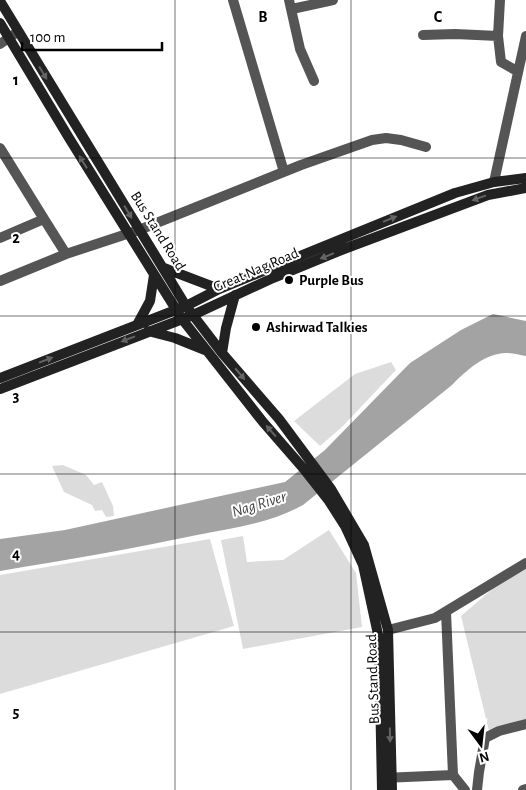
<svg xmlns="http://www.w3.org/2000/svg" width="526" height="790" viewBox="0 0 526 790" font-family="'Alegreya Sans',sans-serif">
<rect width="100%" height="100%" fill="#fff"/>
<path fill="#dcdcdc" d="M391 362 396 370 342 427 320 446 294 421 355 374Z
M63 465 86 475 94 485 102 482 113 506 114 516 106 517 102 510 95 511 92 505 64 492 52 466Z
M329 530 356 573 362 627 243 649 221 540 243 536 247 562 283 560Z
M210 539 234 626 0 694V575Z
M526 568V720L489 731 461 616 496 586Z"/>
<path fill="#a3a3a3" d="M493 314 526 321V356C520 355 512 353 506 353 484 354 467 370 452 385L303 505C271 523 232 528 197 535 131 549 66 560 0 571V539L65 530 285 482 325 450 410 363 461 330Z"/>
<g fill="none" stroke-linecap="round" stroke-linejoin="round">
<path stroke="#555" stroke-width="10" d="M233 0 284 172
M289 0 300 49 314 81
M500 0 498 36 501 62 517 71
M292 9 333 0
M423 35 455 34 498 36
M0 44 16 33
M0 148 44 219
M494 182 526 36
M0 238 44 219 66 254
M0 281 66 254 139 230 301 165 372 140 386 138 401 140 426 147
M388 630 435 618 526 563
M453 775 465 790
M383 778 453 775 446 612
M477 790 479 772 485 738 499 731 526 724
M523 790 526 789"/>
<path stroke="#222" stroke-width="10" d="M0 1 186 306 222 353 279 419 331 489 364 545 388 630 392 790
M0 23 69 138 182 319 263 422 303 468 329 501 345 526 363 565 379 639 382 790
M164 268 219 289
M137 325 150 301 154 275
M148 331 175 338 205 350
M222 353 226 328 235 295
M0 378 186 306 219 289 455 193 494 182 526 178
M0 389 193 315 273 278 344 249 488 195 526 188"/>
</g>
<defs><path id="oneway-solid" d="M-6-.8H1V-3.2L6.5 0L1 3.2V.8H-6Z" transform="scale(1.25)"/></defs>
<g fill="#646464">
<use href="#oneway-solid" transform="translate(43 73) rotate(59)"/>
<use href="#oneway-solid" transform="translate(83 162) rotate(-122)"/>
<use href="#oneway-solid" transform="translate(479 198) rotate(160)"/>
<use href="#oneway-solid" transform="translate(128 212) rotate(59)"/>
<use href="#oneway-solid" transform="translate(390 219) rotate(-22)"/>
<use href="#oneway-solid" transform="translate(327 256) rotate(158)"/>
<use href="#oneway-solid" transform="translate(128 339) rotate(159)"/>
<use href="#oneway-solid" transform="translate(46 360) rotate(-21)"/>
<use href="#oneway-solid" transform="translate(240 374) rotate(50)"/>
<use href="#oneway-solid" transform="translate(271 431) rotate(-131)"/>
<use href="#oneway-solid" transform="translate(390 735) rotate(89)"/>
</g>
<path fill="none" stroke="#000" stroke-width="1" stroke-opacity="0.55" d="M175 0V790M351 0V790M0 158H526M0 316H526M0 474H526M0 632H526"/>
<g fill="#000" stroke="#fff" stroke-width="2">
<circle cx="289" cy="280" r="5"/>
<circle cx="256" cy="327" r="5"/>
</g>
<g text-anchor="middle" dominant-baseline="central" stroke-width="4" stroke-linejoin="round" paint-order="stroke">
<g font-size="15" fill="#000" stroke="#fff">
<text transform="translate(158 231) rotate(58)">Bus Stand Road</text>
<text transform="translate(256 270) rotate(-23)">Great Nag Road</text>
<text transform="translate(373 679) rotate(-92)">Bus Stand Road</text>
</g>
<g font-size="15" font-weight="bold" fill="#000" stroke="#fff" text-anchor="start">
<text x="299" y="280">Purple Bus</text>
<text x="266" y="327">Ashirwad Talkies</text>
</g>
<g font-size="16" font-style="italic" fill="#444" stroke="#fff">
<text transform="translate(259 504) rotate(-17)">Nag River</text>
</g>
</g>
<g font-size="16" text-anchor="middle" font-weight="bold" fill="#000" stroke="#fff" stroke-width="4" stroke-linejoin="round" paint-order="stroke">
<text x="263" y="22">B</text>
<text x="438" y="22">C</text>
<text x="16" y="85">1</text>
<text x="16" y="243">2</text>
<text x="16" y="401">3</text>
<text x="16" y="559">4</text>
<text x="16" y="717">5</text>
</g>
<g transform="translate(481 745) rotate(165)" stroke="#ffffff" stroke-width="4" paint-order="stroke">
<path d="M0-4L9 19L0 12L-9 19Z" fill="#000000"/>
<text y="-8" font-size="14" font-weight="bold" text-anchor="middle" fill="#000000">N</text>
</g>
<path d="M22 42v8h140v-8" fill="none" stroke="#000000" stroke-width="2.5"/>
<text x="30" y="42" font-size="15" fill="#000000" stroke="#ffffff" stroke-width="4" paint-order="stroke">100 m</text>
</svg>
